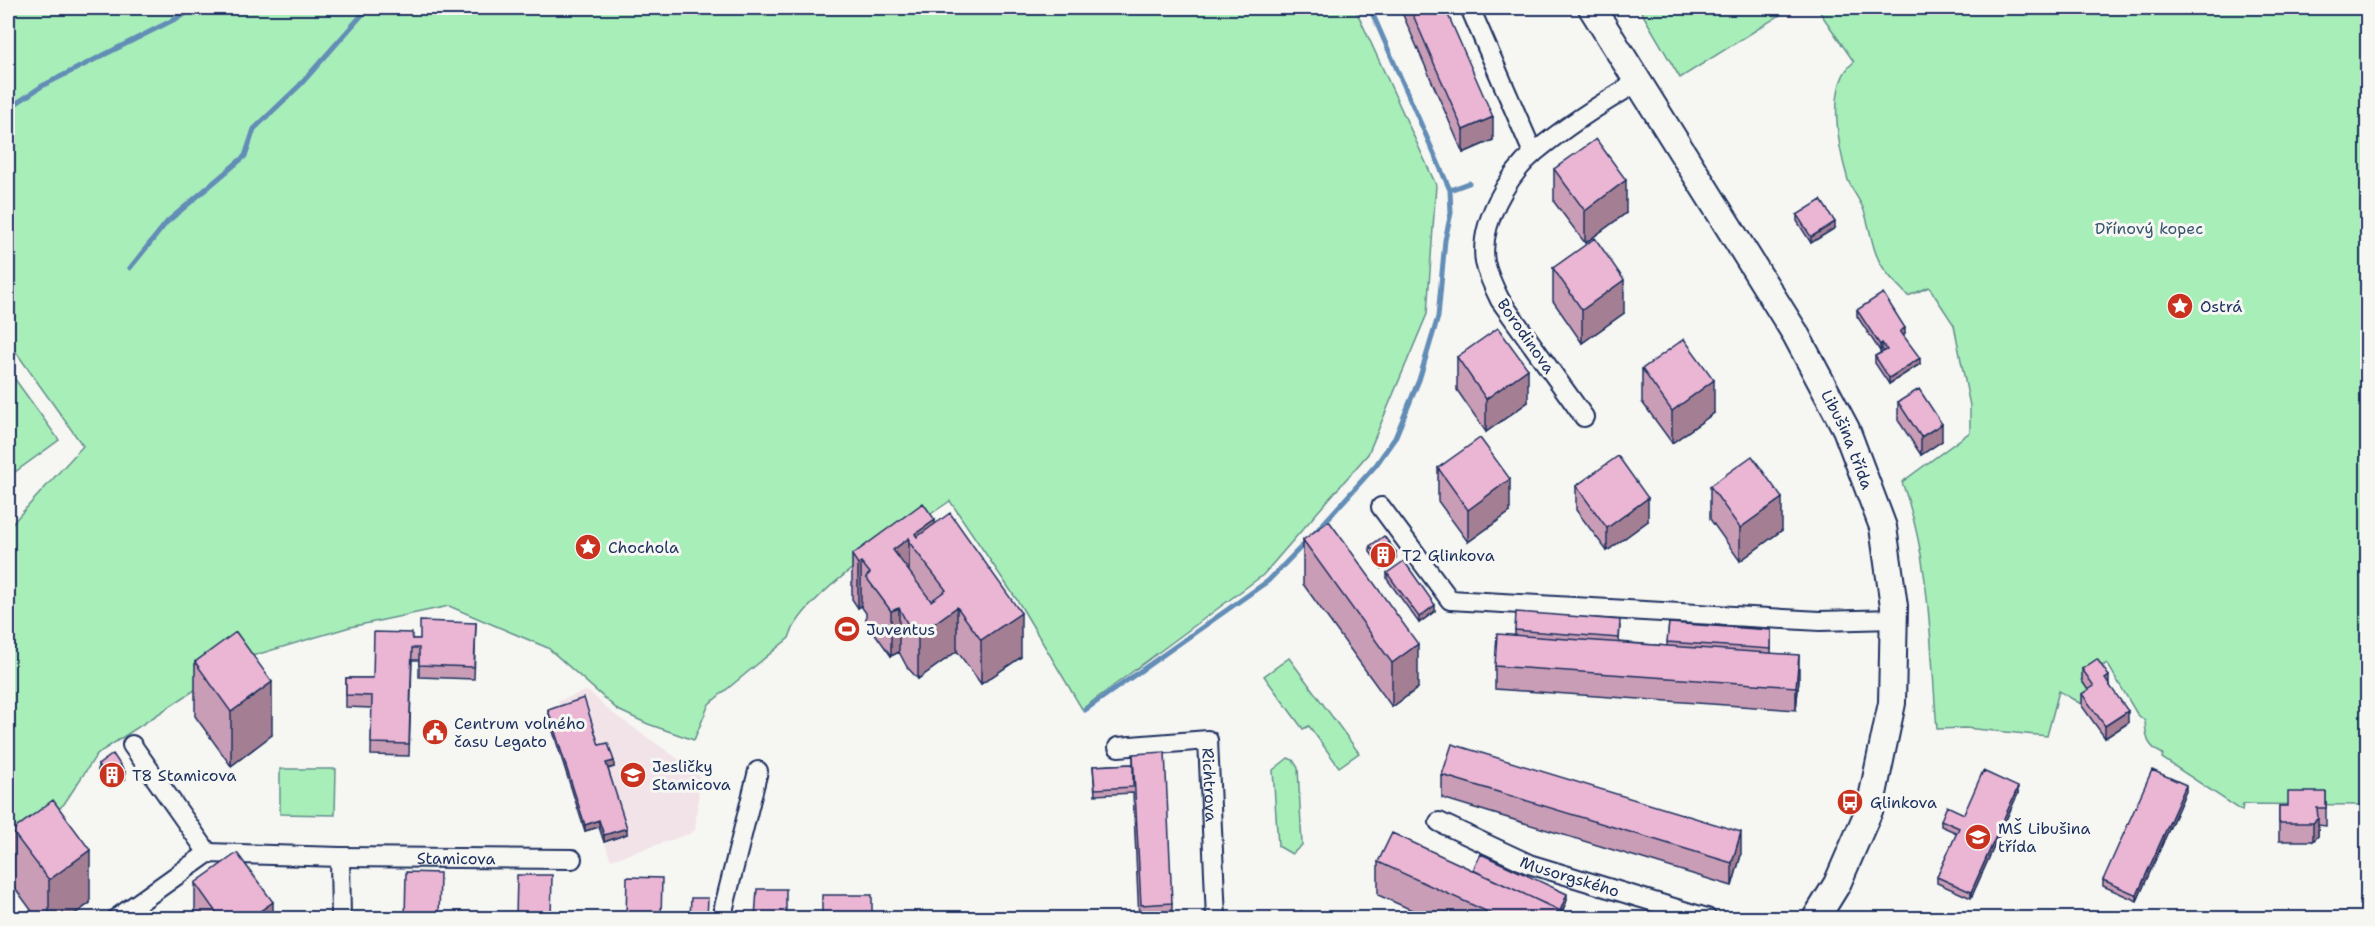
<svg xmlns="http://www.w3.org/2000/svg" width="2375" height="926" viewBox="0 0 2375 926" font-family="'Shantell Sans',sans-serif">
<rect width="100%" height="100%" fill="#f6f6f2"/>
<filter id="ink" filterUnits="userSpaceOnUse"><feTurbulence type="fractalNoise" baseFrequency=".0167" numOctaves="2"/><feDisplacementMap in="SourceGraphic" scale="12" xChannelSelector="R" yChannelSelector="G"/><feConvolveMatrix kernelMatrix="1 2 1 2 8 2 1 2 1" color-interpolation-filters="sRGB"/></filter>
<g filter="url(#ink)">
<path fill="#f2e3e9" d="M586 691 591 693 611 712 697 772 700 778 695 830 689 834 611 860 599 827 585 831 548 716 562 712 558 701Z"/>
<path fill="#a8eeb9" stroke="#628e8c" stroke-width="1.5" d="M8 8H1355L1436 185 1427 314 1368 454 1263 575 1082 709 1019 603 950 501C910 529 802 593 789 638L709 704 694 740 648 724 618 710 548 648 449 606 350 627 242 659 97 754 64 804 8 855V528L83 446 8 341Z
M1639 8H1791L1680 78Z
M1817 8H2367V805L2243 804 2242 811 2162 758 2163 754C2147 747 2146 737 2145 721L2137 714 2107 663 2081 680 2092 695 2081 704 2059 691 2047 736 1965 728 1937 729C1930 646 1931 561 1902 482L1970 432V406L1954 325 1929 287 1908 296C1900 287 1890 278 1884 269 1871 251 1871 228 1863 208 1859 199 1852 190 1848 180 1839 150 1825 84 1854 62Z
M9 371 59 440 8 477V372Z
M1289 658 1359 753 1339 767 1309 726 1303 729 1264 676Z
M1288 758 1293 760 1298 768 1302 845 1292 854 1278 846 1273 770Z
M280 769H336L335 815 280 814Z"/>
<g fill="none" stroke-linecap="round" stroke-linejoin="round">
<path stroke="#628db6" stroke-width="5" d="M1370 8 1450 190
M8 109 42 86 197 8
M130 268 167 222 245 156 254 129 300 85 368 8
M1314 534 1376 465 1395 438 1419 380 1438 317 1445 240 1451 213 1450 190 1469 183
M1085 710 1268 581 1308 540"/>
<defs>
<g id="street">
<path d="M1470 8 1533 153"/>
<path d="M1584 417 1500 300C1494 288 1488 276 1485 262 1479 224 1507 176 1535 152 1566 126 1602 103 1638 82"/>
<path d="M1381 507 1450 600 1820 621 1894 619"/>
<path d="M132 745 208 853"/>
<path id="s1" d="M1118 747 1208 740 1216 918"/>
<path id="s2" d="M1439 822 1529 864 1707 918"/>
<path d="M340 857 341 918"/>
<path id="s3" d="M117 918 208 853 340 857 572 859"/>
<path d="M724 918V907L758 771"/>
</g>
<g id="secondary">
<path id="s4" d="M1592 8 1795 333 1846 429 1883 527 1894 606 1892 703 1870 808 1837 884 1816 918"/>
</g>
</defs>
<use href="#street" stroke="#1b2f5e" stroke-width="22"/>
<use href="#secondary" stroke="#1b2f5e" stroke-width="30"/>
<use href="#street" stroke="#f6f6f2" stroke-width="18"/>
<use href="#secondary" stroke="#f6f6f2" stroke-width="26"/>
</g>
<path fill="#c99db6" stroke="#1b2f5e" stroke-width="1.5" d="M1400 8H1445L1493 140 1463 153Z
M1554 169 1626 213 1585 243 1554 202Z
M1797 215 1835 228 1811 243 1797 221Z
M1553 268 1624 313 1582 343 1553 301Z
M1857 310 1905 334 1903 336 1920 364 1889 384 1875 363V356L1884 351 1882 349 1880 351 1857 316Z
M1457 357 1528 402 1486 432 1457 390Z
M1642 369 1714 413 1672 443 1642 402Z
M1898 402 1942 441 1921 455 1898 420Z
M1438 468 1510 512 1468 542 1438 501Z
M1576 486 1648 521 1607 551 1576 510Z
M1710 486 1782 530 1740 561 1710 519Z
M935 524 1021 657 981 684 957 651 918 679 907 667 899 652 891 656 866 621V613L861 606 858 608 852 599V555Z
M1303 540 1418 688 1392 707 1303 584Z
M1370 546 1396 558 1382 568 1370 552Z
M1387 573 1435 611 1419 623 1387 579Z
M476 623 474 679 419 677V660H412L409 756 371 755 372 708 346 707V678H373L412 639H420Z
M1669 623 1771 630V653L1799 679 1796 710 1495 689V666L1515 635V630L1620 626 1619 642 1667 646Z
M195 662 272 735 231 766 195 716Z
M2082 669 2109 685 2128 723 2105 738 2082 706V694L2088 690 2082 681Z
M548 710 599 745 614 767 608 769 627 834 604 842 599 827 585 831 548 716Z
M1133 754 1172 903V918H1139L1133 793 1095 795 1093 766 1133 764Z
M98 765 125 779 110 787 98 771Z
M1442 775 1741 855 1732 886 1442 798Z
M2186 791 2137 901 2103 886V880Z
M2326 792V826L2318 825V836L2313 841H2279V806H2288Z
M2018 793 1971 898 1937 883V877L1957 833 1941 826V820L1964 814Z
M12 831 90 903 69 918H37L12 884Z
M1378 862 1473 871 1567 900 1562 912 1576 918H1430L1378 895Z
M195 883 273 918H195Z"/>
<path fill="#a47f94" stroke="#1b2f5e" stroke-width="1.5" d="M1493 117V140L1463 153V130Z
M1626 180V213L1585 243V211Z
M1835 222V228L1811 243V237Z
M1624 280V313L1582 343V310Z
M1905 328V334L1900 338V331Z
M1882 343V349L1880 351V345Z
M1920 358V364L1889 384V378Z
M1528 369V402L1486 432V399Z
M1714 380V413L1672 443V411Z
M1942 424V441L1921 455V437Z
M1510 479V512L1468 542V510Z
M1648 498V521L1607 551V528Z
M1782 498V530L1740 561V528Z
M935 520V564L915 534Z
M909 538V582L893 550Z
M1396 552V558L1382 568V562Z
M861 562V606L858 608V564Z
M1435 605V611L1419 623V617Z
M957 607V651L918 679V635Z
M899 608V652L891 656V611Z
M1021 613V657L981 684V640Z
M1418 644V688L1392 707V663Z
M1799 655V679L1796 710V687Z
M2109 676V688L2105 679Z
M272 682V735L231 766V712Z
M2128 711V723L2105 738V726Z
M614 761V767L606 769V763Z
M125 772V779L110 787V781Z
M2186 785V791L2137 901V895Z
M2018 787V793L1971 898V892Z
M2318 818V836L2313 841V823Z
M599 820V827L585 831V825Z
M627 828V834L604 842V835Z
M1741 832V855L1732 886V863Z
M90 850V903L69 918H49V880Z
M1567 894V900L1560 917V911Z
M273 902V918H250Z"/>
<path fill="#eab6d4" stroke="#1b2f5e" stroke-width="1.5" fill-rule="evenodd" d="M1410 8H1445L1493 117 1463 130Z
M1596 139 1626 180 1585 211 1554 169Z
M1821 200 1835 222 1811 237 1797 215Z
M1595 238 1624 280 1582 310 1553 268Z
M1883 293 1905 328 1900 331 1920 358 1889 378 1875 356 1887 350 1882 343 1880 345 1857 310Z
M1498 328 1528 369 1486 399 1457 357Z
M1684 339 1714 380 1672 411 1642 369Z
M1919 389 1942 424 1921 437 1898 402Z
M1480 438 1510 479 1468 510 1438 468Z
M1618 456 1648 498 1607 528 1576 486Z
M1752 456 1782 498 1740 528 1710 486Z
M923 503 935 520 915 534 917 537 950 513 1021 613 981 640 957 607 918 635 907 623 899 608 891 611 866 577 870 573 861 562 858 564 852 555ZM909 538V542L946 590 931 601 893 550Z
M1329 521 1418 644 1392 663 1303 540Z
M1384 536 1396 552 1382 562 1370 546Z
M1404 561 1435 605 1419 617 1387 573Z
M1516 612 1620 620 1619 638 1515 630Z
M420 621 476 623 474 667 419 665V648H412L409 744 371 743 372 696 346 695V678H373L374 632 412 633V639H420Z
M1669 623 1771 630V649L1667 642Z
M236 632 272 682 231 712 195 662Z
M1497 634 1799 655 1796 687 1495 666Z
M2097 659 2109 676 2105 679 2128 711 2105 726 2082 694 2094 686 2082 669Z
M584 698 599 745 608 743 614 761 606 763 627 828 604 835 599 820 585 825 548 710Z
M1452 744 1741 832 1732 863 1442 775Z
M1165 752 1172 903 1141 905 1133 754Z
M113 754 125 772 110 781 98 765Z
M1133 764V787L1095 789 1093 766Z
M2152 770 2186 785 2137 895 2103 880Z
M1983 771 2018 787 1971 892 1937 877 1959 828 1941 820 1947 806 1964 814Z
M2288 792H2326V808H2317L2318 818 2313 823H2279V806H2288Z
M53 800 90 850 49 880 12 831Z
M1392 833 1576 918H1501L1378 862Z
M237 853 273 902 250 918H220L195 883Z
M1481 854 1567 894 1560 911 1473 870Z
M406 872 440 873 439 918H405Z
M517 875H552L551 918H516Z
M627 877 662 878 661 918H626Z
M757 889H786V918H755Z
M822 895H872V918H822Z
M691 898H708L707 918H690Z
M1301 911 1312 918H1295Z"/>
</g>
<defs>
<symbol id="sight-disc" viewBox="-11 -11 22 22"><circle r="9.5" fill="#c8321e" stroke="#f6f6f2"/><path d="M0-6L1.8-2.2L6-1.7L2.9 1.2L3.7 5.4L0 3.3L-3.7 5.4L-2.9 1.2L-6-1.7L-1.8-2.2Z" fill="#fff"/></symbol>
<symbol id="building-disc" viewBox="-11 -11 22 22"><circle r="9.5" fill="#c8321e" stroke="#f6f6f2"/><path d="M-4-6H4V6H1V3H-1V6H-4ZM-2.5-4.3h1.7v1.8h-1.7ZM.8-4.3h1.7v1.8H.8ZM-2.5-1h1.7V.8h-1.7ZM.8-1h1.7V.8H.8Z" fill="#fff"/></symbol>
<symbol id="stadium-disc" viewBox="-11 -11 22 22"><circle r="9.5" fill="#c8321e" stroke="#f6f6f2"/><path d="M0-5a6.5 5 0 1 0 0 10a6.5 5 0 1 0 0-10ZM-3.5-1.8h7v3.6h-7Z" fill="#fff"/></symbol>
<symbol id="civic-disc" viewBox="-11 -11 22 22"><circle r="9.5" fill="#c8321e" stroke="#f6f6f2"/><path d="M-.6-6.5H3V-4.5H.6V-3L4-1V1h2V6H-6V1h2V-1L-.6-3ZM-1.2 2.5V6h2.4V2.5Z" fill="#fff"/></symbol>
<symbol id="school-disc" viewBox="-11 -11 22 22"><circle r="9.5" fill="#c8321e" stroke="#f6f6f2"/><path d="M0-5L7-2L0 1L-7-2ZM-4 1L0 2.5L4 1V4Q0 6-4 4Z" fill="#fff"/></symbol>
<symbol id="bus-disc" viewBox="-11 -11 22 22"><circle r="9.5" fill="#c8321e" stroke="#f6f6f2"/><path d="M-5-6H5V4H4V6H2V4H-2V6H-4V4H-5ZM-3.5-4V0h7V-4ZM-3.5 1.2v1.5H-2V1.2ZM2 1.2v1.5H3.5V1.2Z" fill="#fff"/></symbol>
</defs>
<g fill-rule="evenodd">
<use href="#sight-disc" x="2165" y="291" width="30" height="30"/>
<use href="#sight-disc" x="573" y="532" width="30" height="30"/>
<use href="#building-disc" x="1368" y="540" width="30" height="30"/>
<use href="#stadium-disc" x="832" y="614" width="30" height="30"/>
<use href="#civic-disc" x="420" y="717" width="30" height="30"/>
<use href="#building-disc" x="97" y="760" width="30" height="30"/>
<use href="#school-disc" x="618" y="760" width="30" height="30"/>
<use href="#bus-disc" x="1835" y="787" width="30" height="30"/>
<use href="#school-disc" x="1963" y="822" width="30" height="30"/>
</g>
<g text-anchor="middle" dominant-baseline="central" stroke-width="6" stroke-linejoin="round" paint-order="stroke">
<g font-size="16" fill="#375570" stroke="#f6f6f2">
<text x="2149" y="228">Dřínový kopec</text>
</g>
<g font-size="16" fill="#1b2f5e" stroke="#f6f6f2" text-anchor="start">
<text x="2200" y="306">Ostrá</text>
<text x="608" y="547">Chochola</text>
<text x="1402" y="555">T2 Glinkova</text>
<text x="866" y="629">Juventus</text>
<text x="454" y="723">Centrum volného<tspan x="454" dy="18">času Legato</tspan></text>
<text x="652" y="766">Jesličky<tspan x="652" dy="18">Stamicova</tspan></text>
<text x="132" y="775">T8 Stamicova</text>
<text x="1870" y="802">Glinkova</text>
<text x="1998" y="828">MŠ Libušina<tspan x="1998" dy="18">třída</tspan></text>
</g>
<g font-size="16" fill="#1b2f5e" stroke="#f6f6f2">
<text transform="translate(1526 336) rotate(55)">Borodinova</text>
<text stroke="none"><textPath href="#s4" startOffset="502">Libušina třída</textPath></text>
<text stroke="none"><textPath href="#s1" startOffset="135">Richtrova</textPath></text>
<text stroke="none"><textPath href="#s3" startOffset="360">Stamicova</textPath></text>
<text stroke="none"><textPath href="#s2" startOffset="142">Musorgského</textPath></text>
</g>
</g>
<rect width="2375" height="926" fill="none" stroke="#f6f6f2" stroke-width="30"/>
<rect x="15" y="15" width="2345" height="896" fill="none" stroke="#1b2f5e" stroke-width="2" filter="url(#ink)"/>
</svg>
